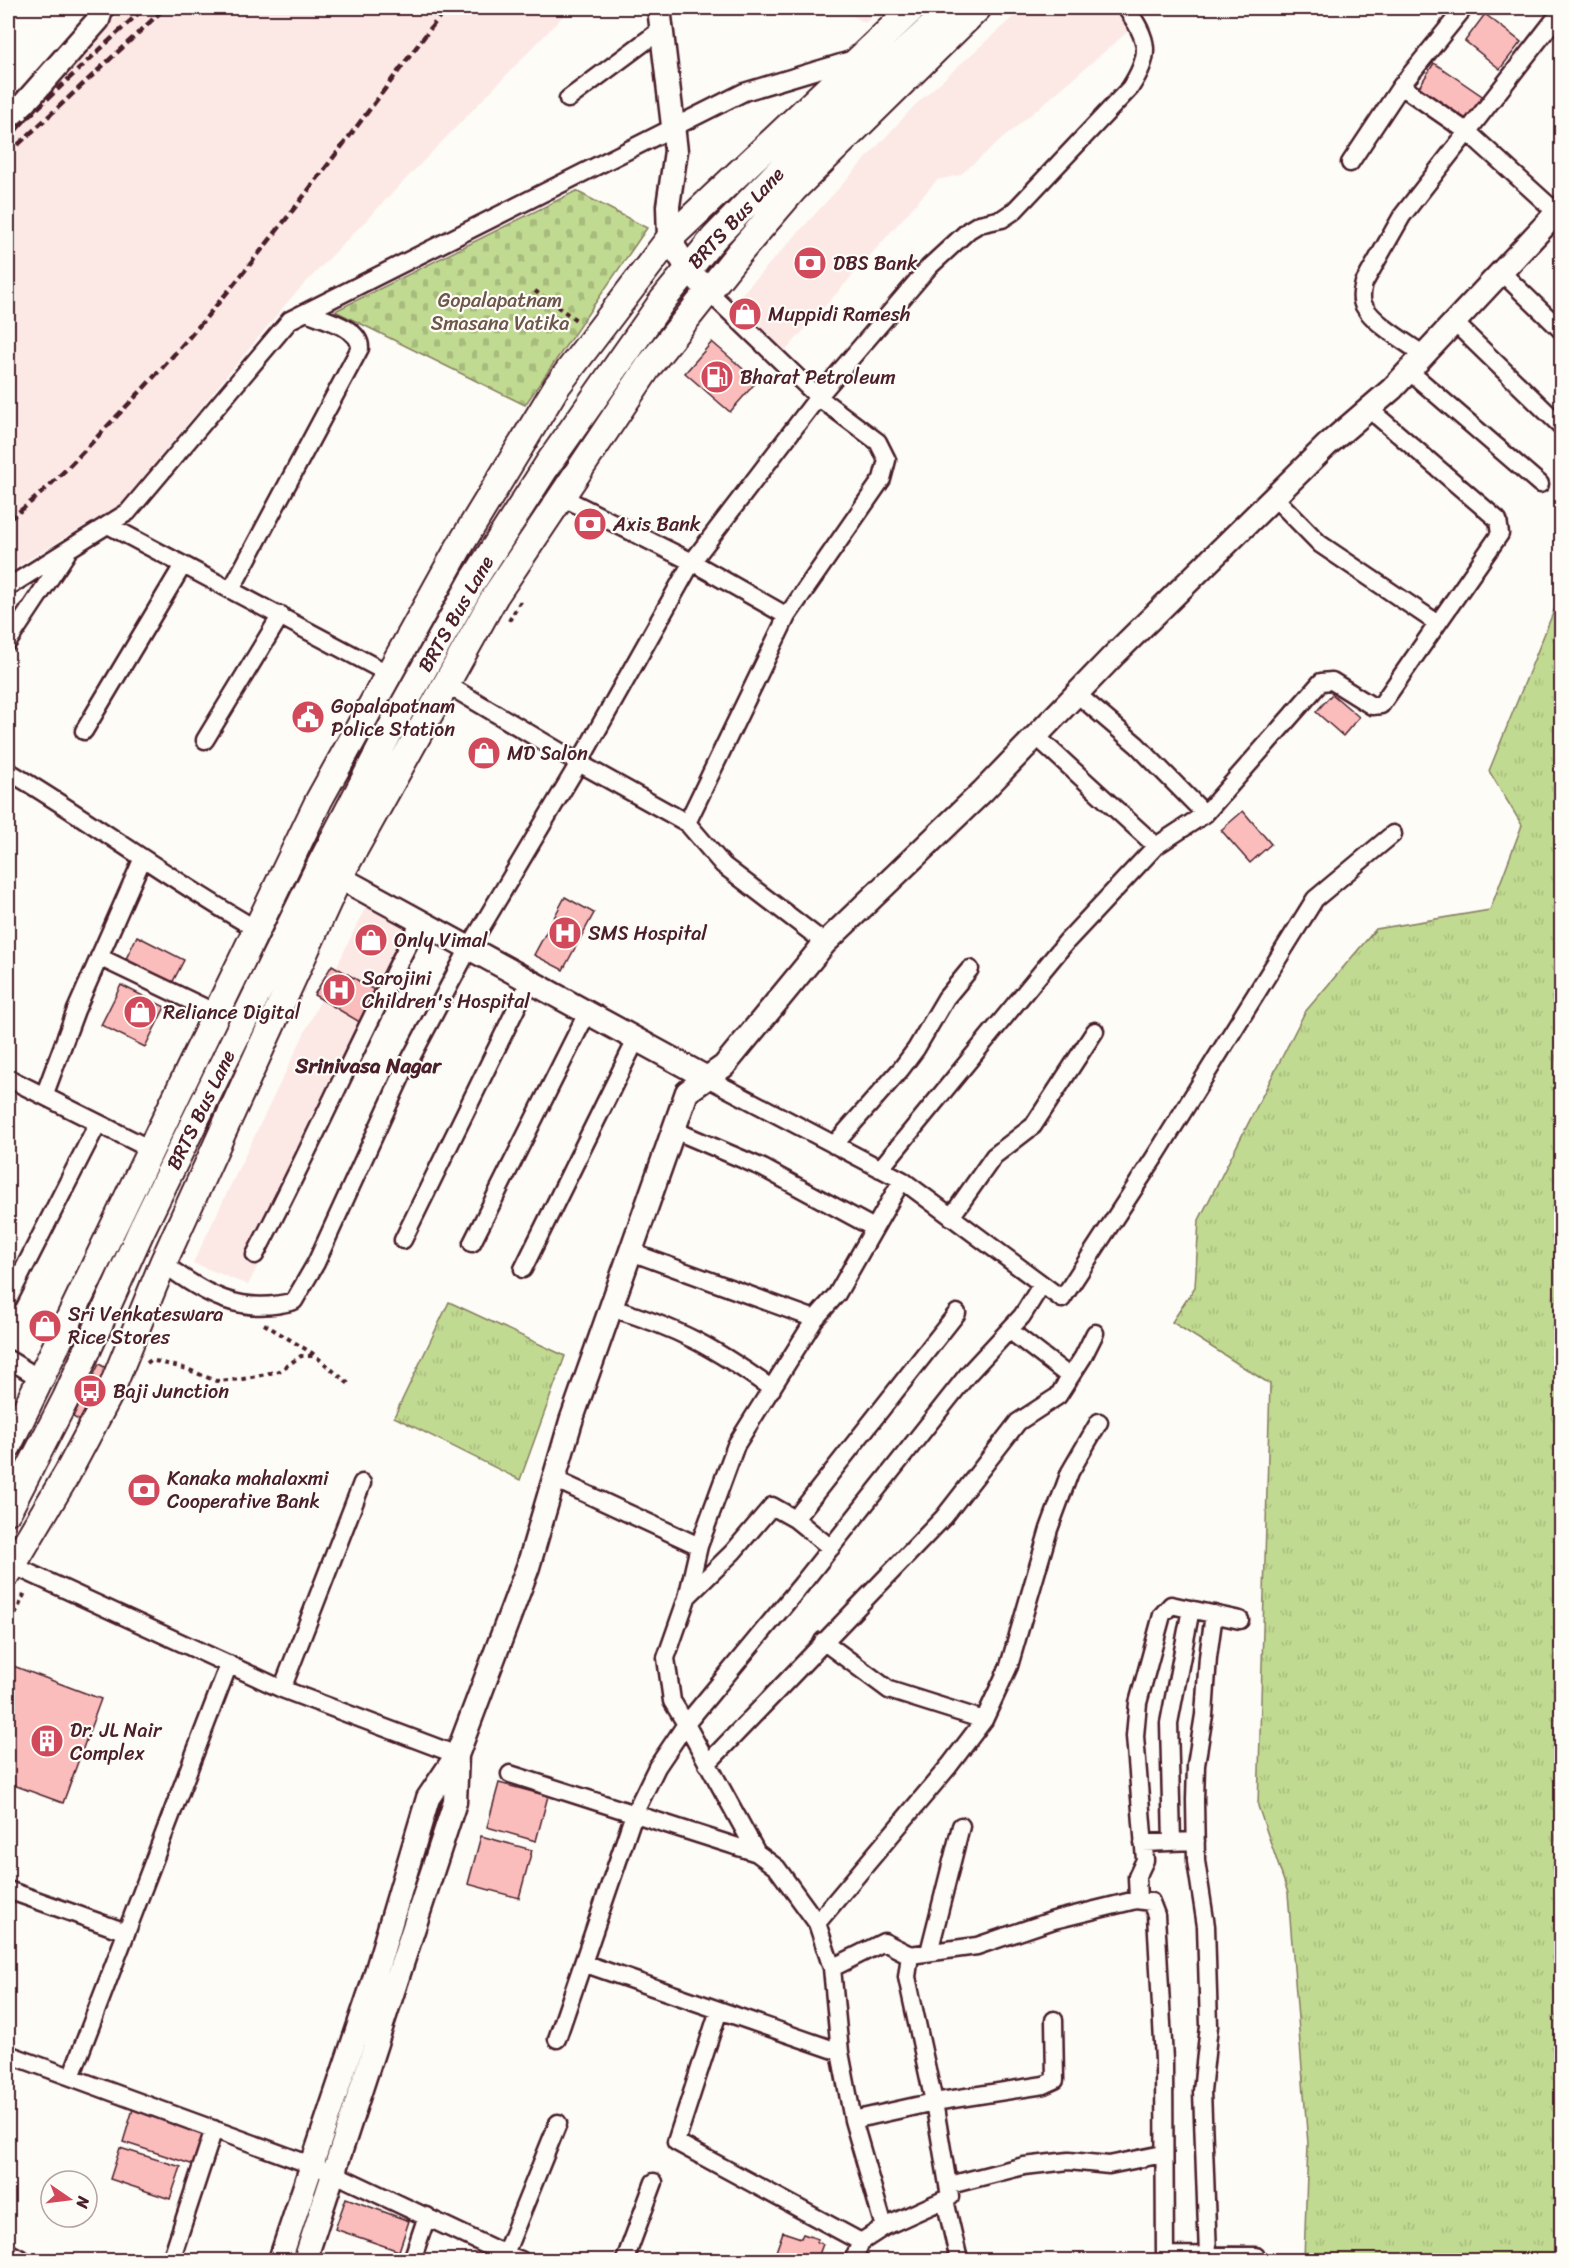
<svg xmlns="http://www.w3.org/2000/svg" width="1569" height="2268" viewBox="0 0 1569 2268" font-family="Sriracha,sans-serif">
<defs>
<pattern id="grass-tufts" width="24" height="20" patternUnits="userSpaceOnUse" patternTransform="scale(1.5)"><rect width="24" height="20" fill="#c1da91"/><path d="M3 7l-1-3M5 7V3M7 7l1-3M15 17l-1-3M17 17v-4M19 17l1-3" fill="none" stroke="#a7bb7d"/></pattern>
<pattern id="cemetery-stones" width="16" height="16" patternUnits="userSpaceOnUse" patternTransform="scale(1.5)"><rect width="16" height="16" fill="#c1da91"/><path d="M2 7V4a2 2 0 0 1 4 0v3zM10 15v-3a2 2 0 0 1 4 0v3z" fill="#a7bb7d"/></pattern>
</defs>
<rect width="100%" height="100%" fill="#fdfcf7"/>
<filter id="ink" filterUnits="userSpaceOnUse"><feTurbulence type="fractalNoise" baseFrequency=".0167" numOctaves="2"/><feDisplacementMap in="SourceGraphic" scale="12" xChannelSelector="R" yChannelSelector="G"/><feConvolveMatrix kernelMatrix="1 2 1 2 8 2 1 2 1" color-interpolation-filters="sRGB"/></filter>
<g filter="url(#ink)">
<path fill="#fce9e5" d="M120 8H571L291 298 121 504 8 572V121L121 12Z
M840 8H883L865 23Z
M1023 8H1117L1114 12 1131 29 960 175 937 180 781 356 729 308 915 105Z
M366 906 425 933 248 1285 193 1263Z"/>
<path fill="url(#grass-tufts)" stroke="#867c5e" stroke-width="1.5" d="M1561 607V2260H1304L1308 2144 1288 1893 1258 1806 1270 1384 1172 1322 1195 1287 1199 1220 1305 1012 1376 929 1490 910 1522 825 1489 771 1555 608Z
M449 1302 565 1356 520 1480 394 1417Z"/>
<path fill="url(#cemetery-stones)" stroke="#867c5e" stroke-width="1.5" d="M576 191 647 228 525 405 335 311Z"/>
<path fill="#fabdbb" stroke="#4a1f2b" stroke-width="1.5" d="M1485 14 1521 42 1500 69 1465 41Z
M1434 63 1485 98 1469 121 1419 87Z
M712 342 757 381 730 412 685 373Z
M1332 694 1359 717 1343 736 1316 712Z
M1243 811 1271 844 1250 863 1221 830Z
M565 897 594 913 563 970 534 955Z
M137 936 184 960 169 989 123 965Z
M332 965 381 994 363 1024 314 995Z
M121 985 165 1007 145 1047 101 1025Z
M99 1364 108 1369 82 1422 73 1417Z
M8 1664 101 1699 63 1803 8 1783Z
M499 1783 548 1796 536 1841 487 1827Z
M481 1836 532 1850 519 1898 468 1884Z
M133 2109 205 2133 194 2165 123 2142Z
M120 2148 181 2167 170 2199 110 2179Z
M346 2198 409 2221 399 2251 335 2229Z
M783 2232 801 2238 803 2234 818 2239 817 2242 823 2244 817 2260H773Z"/>
<g fill="none" stroke-linecap="round" stroke-linejoin="round">
<defs>
<path id="street" d="M1464 8 1401 86 1469 133 1556 212
M568 99 662 29
M1350 163 1401 86
M1500 271 1562 331
M709 292 818 397 878 442 887 460 882 479 787 616 687 823 723 865 825 943
M1454 322 1562 427
M1424 355C1407 343 1374 324 1364 306 1360 299 1362 291 1364 283L1402 216 1562 10
M1409 371 1540 484
M562 497 692 562 787 616
M1274 497 1320 544 1437 623
M108 525 389 674
M8 587 128 512 290 320 744 92 854 59
M231 590 360 348C360 327 322 319 306 312
M8 642 67 553
M446 684 579 763 692 562 818 397 929 267 969 230 979 224 1002 219 1014 211 1130 88C1152 54 1149 40 1126 8
M1077 694 1137 745 1205 814
M84 731 183 565
M1036 736 1156 846
M205 740 281 615
M8 771C92 821 170 880 256 929
M99 957 216 1013
M8 1078 150 1149
M707 1078 902 1180 1062 1299 1156 1155 1315 899 1393 834
M44 1096 76 1010 142 860
M674 1130 763 1168 874 1228
M834 1145 901 1069 916 1049 946 998 970 969
M880 1169 1067 941 1156 846 1205 814 1321 682 1332 681 1372 706 1381 705 1500 534 1498 520 1369 409
M951 1217 994 1156 1033 1126 1095 1031
M403 1240 530 980
M472 1243 588 1011
M631 1252 815 1319
M255 1255C313 1145 362 1031 420 922
M163 1263C203 1294 242 1316 294 1301L316 1263 403 1073 469 948 579 763 687 823
M523 1269 636 1040
M8 1300 98 1123
M611 1308C679 1328 715 1348 772 1389
M1009 1330 1070 1377
M8 1359 39 1378
M554 1479 699 1546
M795 1519 831 1548
M12 1565 282 1689 457 1755
M687 1597 733 1552 772 1506 795 1519 957 1313
M823 1641 889 1690 984 1720
M282 1689 362 1483
M707 1764 944 1517 1018 1422 1058 1396 1083 1357 1095 1333
M510 1774 757 1853
M1172 1842 1169 1723 1191 1609
M1143 1843 1196 1841
M8 1890 126 1932
M1138 1900 1137 1877 1145 1860 1135 1736 1138 1703 1162 1615 1171 1605 1240 1620
M817 1923 949 1766 984 1720 1009 1666 1049 1529 1070 1472 1099 1422
M929 1952 961 1826
M583 1963 840 2052
M832 1968 884 1942 910 1955 977 1946 1054 1920 1136 1900 1151 1902 1156 1915 1164 2060 1165 2260
M719 2010 676 2142 861 2242
M557 2039 634 1814 657 1767 686 1724 672 1701 666 1658 687 1598 699 1546 736 1445 815 1319 837 1294 902 1180
M8 2054 333 2173 505 2254 558 2123
M71 2077 229 1664
M853 2120 934 2102 907 1977 910 1955
M950 2185 1024 2166 1069 2161 1109 2165 1163 2154
M945 2200 959 2260
M884 2227 950 2197 934 2102 1044 2085 1055 2080 1054 2020
M8 2252 23 2260
M1165 2255 1256 2256
M1208 2255 1202 2091 1209 2026 1206 1926 1196 1861 1195 1800 1196 1765 1204 1715 1208 1657 1214 1614
M171 2260 214 2129
M412 2260 427 2216
M502 2260 505 2254 521 2260
M625 2260 654 2182
M853 2260 861 2242 884 2227 853 2120 840 2052 832 1968 817 1923 777 1868 757 1853 686 1724 802 1584 969 1373 1022 1316 1042 1284"/>
<path id="secondary" d="M659 8 676 151 668 206 669 239 688 269 709 292
M8 122 98 20 102 8
M339 877 707 1078
M280 2260 372 1986 428 1798 457 1755 528 1567 571 1421 687 1092 724 1066 825 943 983 791 1113 656 1327 445 1392 389 1562 207
M305 2260 455 1802 457 1755"/>
<path id="primary" d="M8 1446 319 800 458 549 557 386 669 239 913 8
M8 1511 66 1398 141 1231 315 875 397 717 473 581 548 464 663 300 714 238 805 144 952 8
M8 1573 67 1474 109 1395 163 1263 339 877 495 596 649 366 739 253 794 189 978 8"/>
</defs>
<use href="#street" stroke="#4a1f2b" stroke-width="21"/>
<use href="#secondary" stroke="#4a1f2b" stroke-width="27"/>
<use href="#primary" stroke="#4a1f2b" stroke-width="30"/>
<path stroke="#4a1f2b" stroke-width="4" stroke-dasharray="4.5 4.5" stroke-linecap="butt" d="M1000 15 1008 8
M535 291 579 322
M509 621 522 599
M264 1324 312 1353 350 1385
M147 1363 151 1360 187 1369 216 1381 243 1379 279 1371 301 1356H315
M8 1631 26 1590"/>
<use href="#street" stroke="#fdfcf7" stroke-width="16"/>
<use href="#secondary" stroke="#fdfcf7" stroke-width="22"/>
<use href="#primary" stroke="#fdfcf7" stroke-width="26"/>
<path stroke="#4a1f2b" stroke-width="4.5" stroke-dasharray="9 4.5" stroke-linecap="butt" d="M8 136 144 8
M8 154 165 8
M8 520C48 491 81 454 116 417 237 293 341 146 446 8"/>
</g>
</g>
<defs>
<symbol id="bank-disc" viewBox="-11 -11 22 22"><circle r="9.5" fill="#d1495b" stroke="#fdfcf7"/><path d="M-6-4H6V4H-6ZM0-2.3a2.3 2.3 0 1 0 0 4.6a2.3 2.3 0 1 0 0-4.6Z" fill="#fff"/></symbol>
<symbol id="shop-disc" viewBox="-11 -11 22 22"><circle r="9.5" fill="#d1495b" stroke="#fdfcf7"/><path d="M-5-2.5h2.3a2.7 3.5 0 0 1 5.4 0H5L5.5 6h-11ZM-1.5-2.5h3a1.5 2.3 0 0 0-3 0Z" fill="#fff"/></symbol>
<symbol id="fuel-disc" viewBox="-11 -11 22 22"><circle r="9.5" fill="#d1495b" stroke="#fdfcf7"/><path d="M-5.5-6h7V0h2V4h1.3V-2.5L3-4.5l.8-.8L6-3V5H2.5V1h-1V6h-7ZM-4.2-4.7v3.2H.2V-4.7Z" fill="#fff"/></symbol>
<symbol id="civic-disc" viewBox="-11 -11 22 22"><circle r="9.5" fill="#d1495b" stroke="#fdfcf7"/><path d="M-.6-6.5H3V-4.5H.6V-3L4-1V1h2V6H-6V1h2V-1L-.6-3ZM-1.2 2.5V6h2.4V2.5Z" fill="#fff"/></symbol>
<symbol id="hospital-disc" viewBox="-11 -11 22 22"><circle r="9.5" fill="#d1495b" stroke="#fdfcf7"/><path d="M-5-5h3v3.5h4V-5h3V5h-3V1.5h-4V5h-3Z" fill="#fff"/></symbol>
<symbol id="bus-disc" viewBox="-11 -11 22 22"><circle r="9.5" fill="#d1495b" stroke="#fdfcf7"/><path d="M-5-6H5V4H4V6H2V4H-2V6H-4V4H-5ZM-3.5-4V0h7V-4ZM-3.5 1.2v1.5H-2V1.2ZM2 1.2v1.5H3.5V1.2Z" fill="#fff"/></symbol>
<symbol id="building-disc" viewBox="-11 -11 22 22"><circle r="9.5" fill="#d1495b" stroke="#fdfcf7"/><path d="M-4-6H4V6H1V3H-1V6H-4ZM-2.5-4.3h1.7v1.8h-1.7ZM.8-4.3h1.7v1.8H.8ZM-2.5-1h1.7V.8h-1.7ZM.8-1h1.7V.8H.8Z" fill="#fff"/></symbol>
</defs>
<g fill-rule="evenodd">
<use href="#bank-disc" x="791" y="244" width="38" height="38"/>
<use href="#shop-disc" x="726" y="295" width="38" height="38"/>
<use href="#fuel-disc" x="698" y="358" width="38" height="38"/>
<use href="#bank-disc" x="571" y="505" width="38" height="38"/>
<use href="#civic-disc" x="289" y="698" width="38" height="38"/>
<use href="#shop-disc" x="465" y="734" width="38" height="38"/>
<use href="#hospital-disc" x="546" y="914" width="38" height="38"/>
<use href="#shop-disc" x="352" y="921" width="38" height="38"/>
<use href="#hospital-disc" x="320" y="971" width="38" height="38"/>
<use href="#shop-disc" x="121" y="993" width="38" height="38"/>
<use href="#shop-disc" x="26" y="1307" width="38" height="38"/>
<use href="#bus-disc" x="71" y="1372" width="38" height="38"/>
<use href="#bank-disc" x="125" y="1471" width="38" height="38"/>
<use href="#building-disc" x="28" y="1722" width="38" height="38"/>
</g>
<g text-anchor="middle" dominant-baseline="central" stroke-width="4.5" stroke-linejoin="round" paint-order="stroke">
<g font-size="20" fill="#4a1f2b" stroke="#fdfcf7">
<text transform="translate(736 218) rotate(-47)">BRTS Bus Lane</text>
<text transform="translate(456 614) rotate(-60)">BRTS Bus Lane</text>
<text transform="translate(201 1110) rotate(-64)">BRTS Bus Lane</text>
</g>
<g font-size="20" fill="#4a1f2b" stroke="#fdfcf7" text-anchor="start">
<text x="833" y="263">DBS Bank</text>
<text x="768" y="314">Muppidi Ramesh</text>
<text x="740" y="377">Bharat Petroleum</text>
<text x="613" y="524">Axis Bank</text>
<text x="331" y="706">Gopalapatnam<tspan x="331" dy="23">Police Station</tspan></text>
<text x="507" y="753">MD Salon</text>
<text x="588" y="933">SMS Hospital</text>
<text x="394" y="940">Only Vimal</text>
<text x="362" y="978">Sarojini<tspan x="362" dy="23">Children's Hospital</tspan></text>
<text x="163" y="1012">Reliance Digital</text>
<text x="68" y="1314">Sri Venkateswara<tspan x="68" dy="23">Rice Stores</tspan></text>
<text x="113" y="1391">Baji Junction</text>
<text x="167" y="1478">Kanaka mahalaxmi<tspan x="167" dy="23">Cooperative Bank</tspan></text>
<text x="70" y="1730">Dr. JL Nair<tspan x="70" dy="23">Complex</tspan></text>
</g>
<g font-size="20" fill="#6e574a" stroke="#fdfcf7">
<text x="500" y="300">Gopalapatnam<tspan x="500" dy="23">Smasana Vatika</tspan></text>
</g>
<g font-size="21" font-weight="bold" fill="#4a1f2b" stroke="#fdfcf7">
<text x="368" y="1066">Srinivasa Nagar</text>
</g>
</g>
<rect width="1569" height="2268" fill="none" stroke="#fdfcf7" stroke-width="30"/>
<rect x="15" y="15" width="1539" height="2238" fill="none" stroke="#4a1f2b" stroke-width="2" filter="url(#ink)"/>
<g transform="translate(69 2199) rotate(104)"><circle r="28" fill="#fdfcf7" stroke="#b5a4a5" stroke-width="1.5"/>
<path d="M0-4.5L10 22L0 15L-10 22Z" fill="#d1495b"/>
<text y="-9" font-size="16" font-weight="bold" text-anchor="middle" fill="#4a1f2b">N</text>
</g>
</svg>
